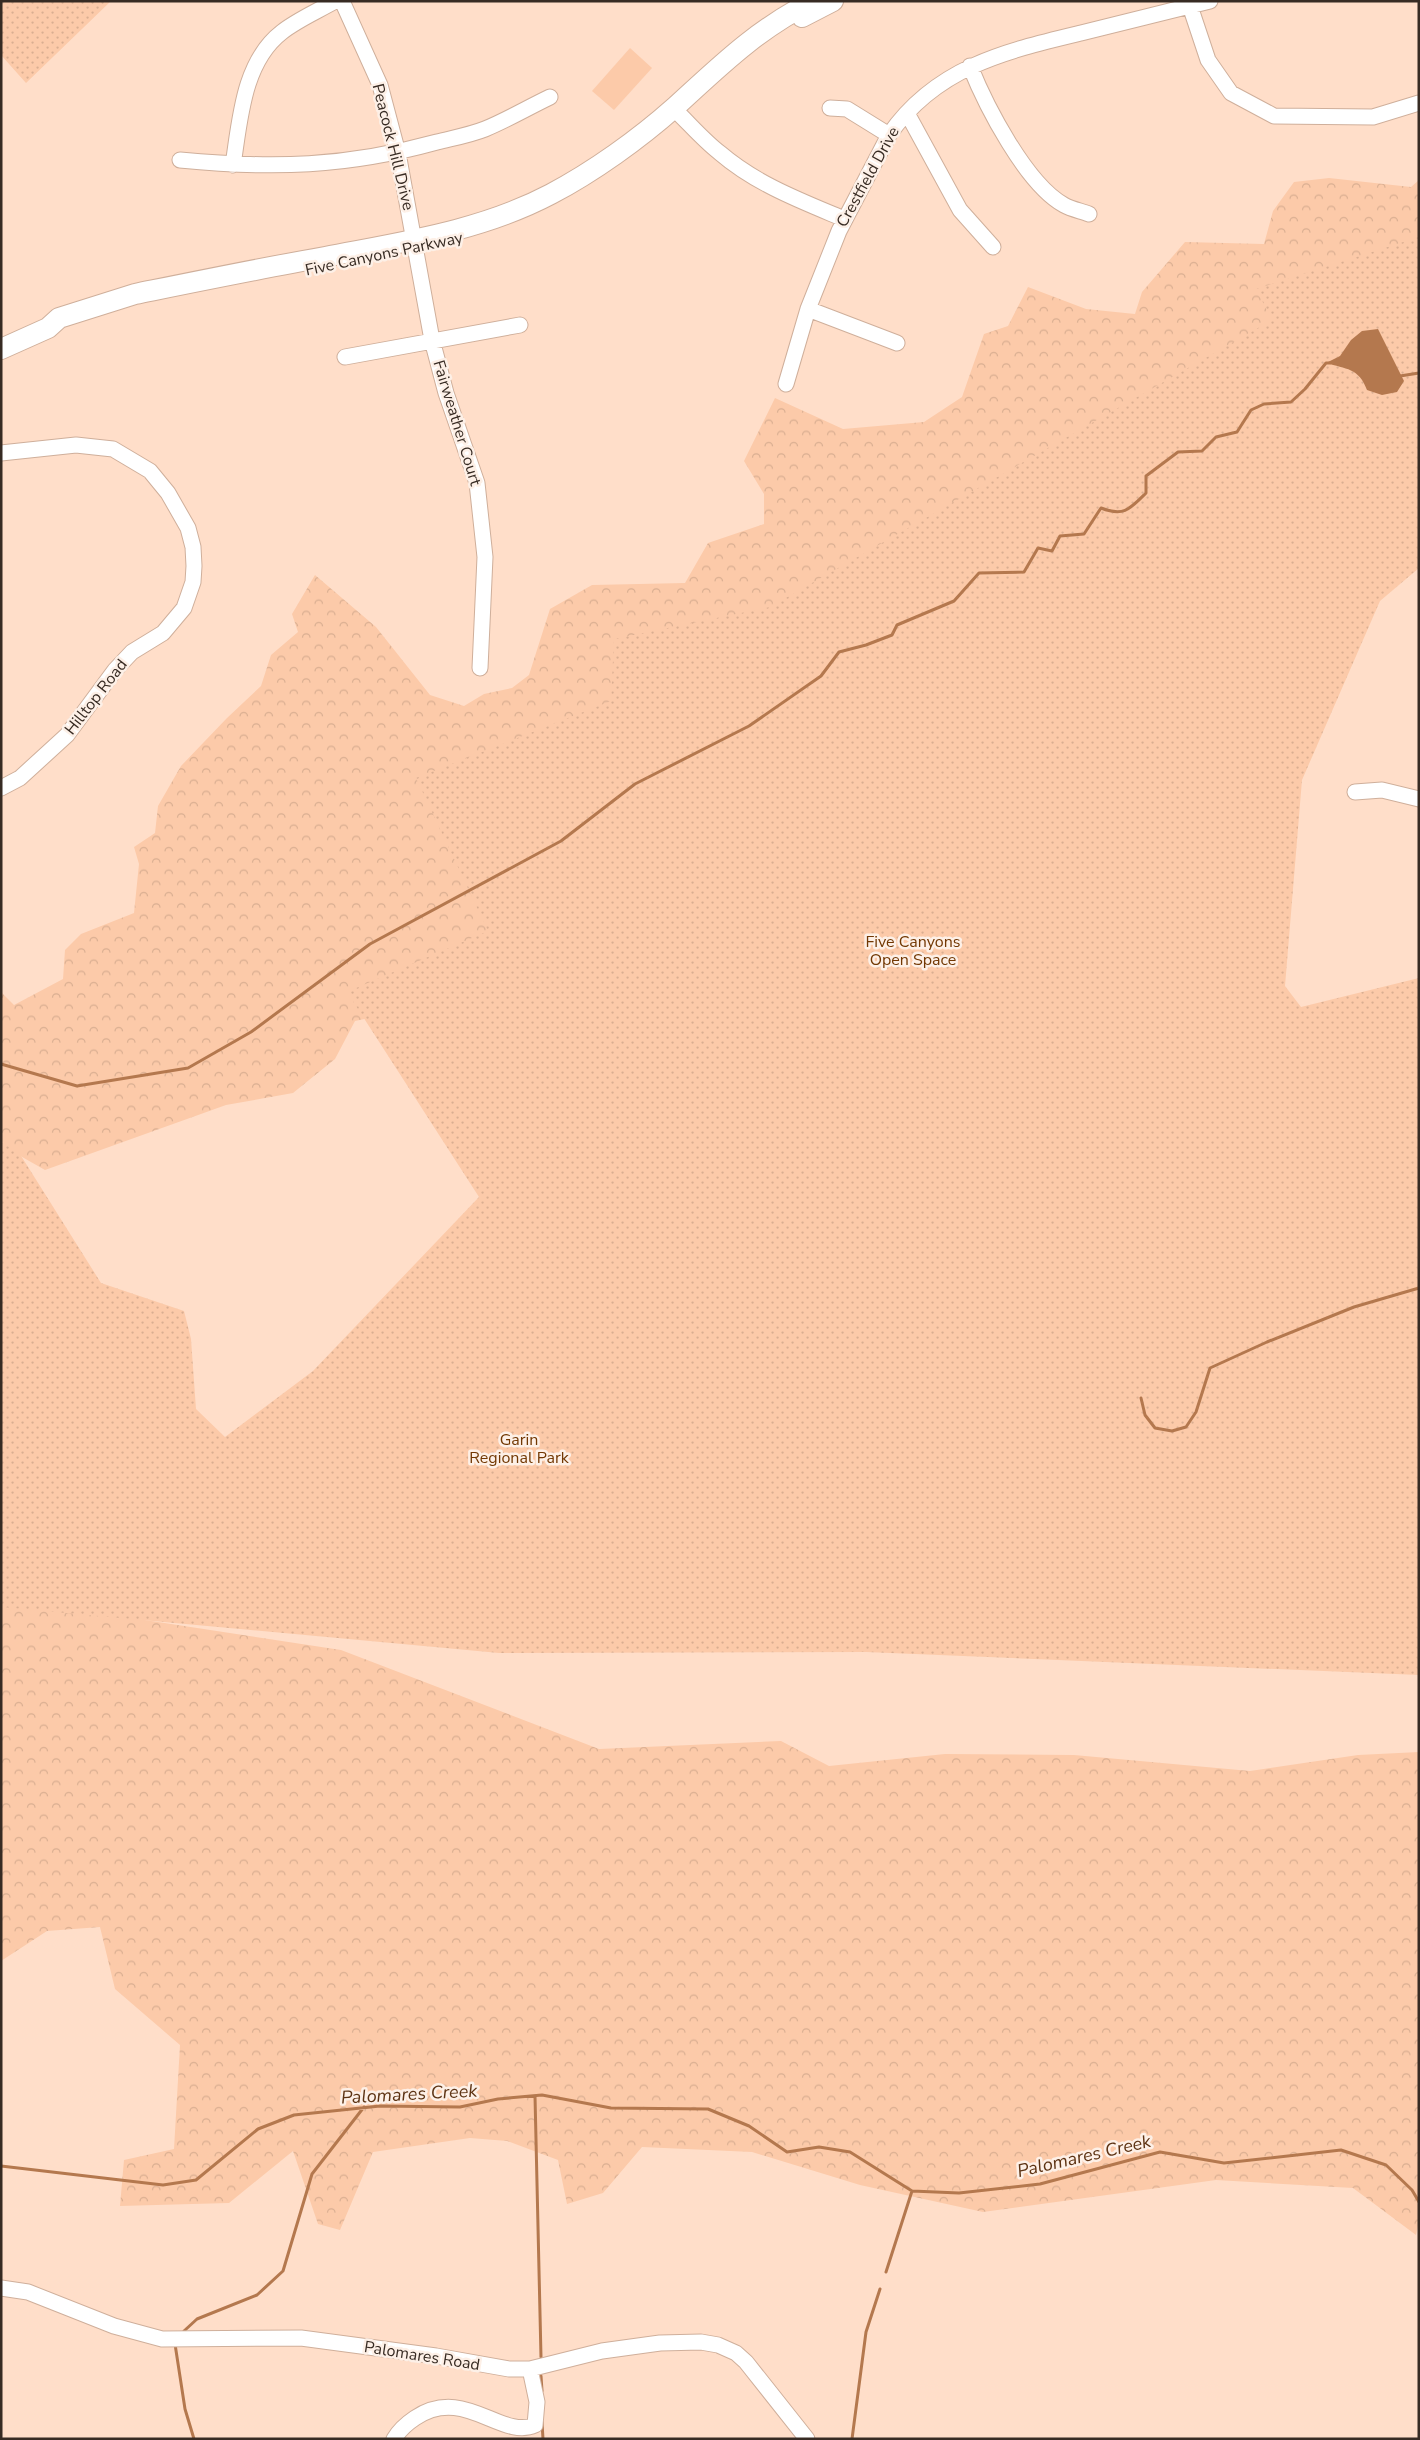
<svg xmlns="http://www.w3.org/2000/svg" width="1420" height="2440" viewBox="0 0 1420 2440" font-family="'Nunito Sans',sans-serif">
<defs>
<pattern id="forest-crowns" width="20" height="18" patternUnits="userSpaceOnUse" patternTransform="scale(1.25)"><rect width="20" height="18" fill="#fccaa9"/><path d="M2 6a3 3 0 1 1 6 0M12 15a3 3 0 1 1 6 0" fill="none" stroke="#d9ae91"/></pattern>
<pattern id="park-dots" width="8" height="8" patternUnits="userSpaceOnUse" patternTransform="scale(1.25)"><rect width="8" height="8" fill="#fccaa9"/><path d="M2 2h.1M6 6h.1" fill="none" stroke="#d9ae91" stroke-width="1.8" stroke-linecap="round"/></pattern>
</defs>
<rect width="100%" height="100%" fill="#ffdec9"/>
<path fill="#fccaa9" d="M630 48 652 68 614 110 592 91Z"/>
<path fill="url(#forest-crowns)" d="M1329 178 1411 187 1419 180V370L408 1010 355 1021 335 1059 293 1093 226 1105 45 1170 1 1145V992L14 1005 63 979 65 950 81 934 134 913 139 864 134 847 155 833 158 806 181 766 227 718 261 686 271 655 298 632 292 614 315 575 376 627 430 695 464 706 484 694 512 688 529 675 550 609 592 585 685 583 708 543 764 524V494L744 461 775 398 843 429 924 422 962 397 984 334 1008 326 1028 287 1086 309 1135 314 1142 292 1185 242 1264 244 1273 211 1294 182Z
M1 1598 341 1650 599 1749 781 1741 829 1766 945 1754 1074 1755 1250 1771 1358 1755 1419 1752V2221L1416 2235 1353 2188 1216 2180 983 2212 860 2185 752 2152 642 2147 603 2193 567 2204 558 2160 507 2141 470 2138 373 2152 340 2230 318 2224 293 2151 229 2203 120 2206 124 2160 174 2149 180 2045 115 1989 100 1927 47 1931 1 1961Z"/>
<path fill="url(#park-dots)" d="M1 1H111L26 83 1 55Z
M1419 237V568L1380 601 1302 780 1285 986 1301 1007 1419 978V1675L866 1652 499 1653 1 1607V1143L18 1151 101 1283 184 1311 191 1339 196 1409 225 1437 313 1371 479 1197 347 992 488 931 416 778 611 701 614 639 770 607 1272 320 1256 289Z"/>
<path fill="#b4784e" d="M1378 329 1404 381 1397 392 1382 395 1367 390C1359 368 1346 369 1326 363L1340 356 1351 340 1362 331Z"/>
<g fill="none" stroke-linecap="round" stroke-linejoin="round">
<path stroke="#b4784e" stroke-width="3" d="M1400 376 1419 373
M1 1064 77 1086 188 1068 251 1032 370 944 561 841 635 784 749 726 821 676 839 652 866 645 892 635 897 625 954 601 979 573 1024 572 1038 548 1052 551 1060 536 1084 534 1101 508C1124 517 1130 509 1146 493V476L1178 452 1202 451 1216 437 1237 432 1251 410 1264 404 1291 402 1305 389 1326 363H1330
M1141 1398 1145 1415 1155 1428 1172 1431 1186 1427 1196 1412 1210 1368 1267 1342 1354 1307 1419 1288
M535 2096 541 2357
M1 2166 163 2185 196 2180 258 2129 294 2115 380 2106 460 2107 498 2099 542 2095 611 2108 708 2109 749 2126 787 2152 819 2147 850 2152 912 2191 959 2193 1040 2184 1160 2152 1224 2163 1341 2150 1386 2165 1412 2190 1419 2202
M886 2272 912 2191
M184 2331 197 2319 257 2295 283 2271 312 2174 364 2107
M175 2344 185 2409 194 2439
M541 2376 542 2391
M542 2422 543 2439
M852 2439 866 2332 880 2289"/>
<defs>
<path id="minor" d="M342 1 380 85 398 153 432 340 446 393 477 483 485 557 480 668
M1190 6 1208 60 1231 93 1274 116 1373 117 1419 103
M970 66C986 106 1026 184 1064 205 1071 209 1081 211 1089 214
M673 108C689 123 703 140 720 153 756 184 801 201 844 219
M830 108 847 109 889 135
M907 113 960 210 993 247
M180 160C273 169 346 167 437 142 453 138 470 135 485 129 507 120 529 107 550 97
M233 165C240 120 243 62 282 32 297 20 318 11 335 1
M808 309 897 343
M345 357 520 325
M786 384 808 309 839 231 889 135C936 67 1006 51 1081 33 1124 22 1167 12 1210 1
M1 453 76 445 113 449 150 471 168 493 188 528 193 547 194 566 193 582 184 608 163 633 132 652 115 670 67 735 20 778 1 788
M1355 792 1382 790 1419 799
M1 2288 28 2292 114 2326 162 2339 301 2338 436 2356 509 2369H530L602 2351 660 2343 701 2342 718 2345 736 2353 746 2362 807 2439
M394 2439C400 2429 406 2424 415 2418 464 2385 501 2440 535 2425L537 2402 530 2369"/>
<path id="major" d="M802 17 833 1
M1 349 48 328 59 318 135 294C199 281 262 268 325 257 402 242 481 231 551 194 593 172 639 139 675 107 721 65 756 30 813 1"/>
</defs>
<use href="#minor" stroke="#cfaf9b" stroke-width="17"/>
<use href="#major" stroke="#cfaf9b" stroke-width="22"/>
<use href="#minor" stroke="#fff" stroke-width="15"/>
<use href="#major" stroke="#fff" stroke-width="20"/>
</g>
<g text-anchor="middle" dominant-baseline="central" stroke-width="5" stroke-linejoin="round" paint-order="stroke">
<g font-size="16" fill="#372b23" stroke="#fdf0e7">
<text transform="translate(393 147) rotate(76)">Peacock Hill Drive</text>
<text transform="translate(868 177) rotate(-61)">Crestfield Drive</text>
<text transform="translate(384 254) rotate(-12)">Five Canyons Parkway</text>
<text transform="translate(457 423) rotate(73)">Fairweather Court</text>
<text transform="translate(96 697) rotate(-52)">Hilltop Road</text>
<text transform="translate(422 2356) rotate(9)">Palomares Road</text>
</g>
<g font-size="16" fill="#723803" stroke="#fdf0e7">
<text x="913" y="942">Five Canyons<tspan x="913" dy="18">Open Space</tspan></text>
<text x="519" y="1440">Garin<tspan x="519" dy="18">Regional Park</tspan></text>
</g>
<g font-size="18" font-style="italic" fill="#5d3313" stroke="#fdf0e7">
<text transform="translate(409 2094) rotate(-3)">Palomares Creek</text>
<text transform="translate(1084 2156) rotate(-13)">Palomares Creek</text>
</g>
</g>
<rect width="1420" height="2440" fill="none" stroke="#372b23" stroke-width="5"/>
</svg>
